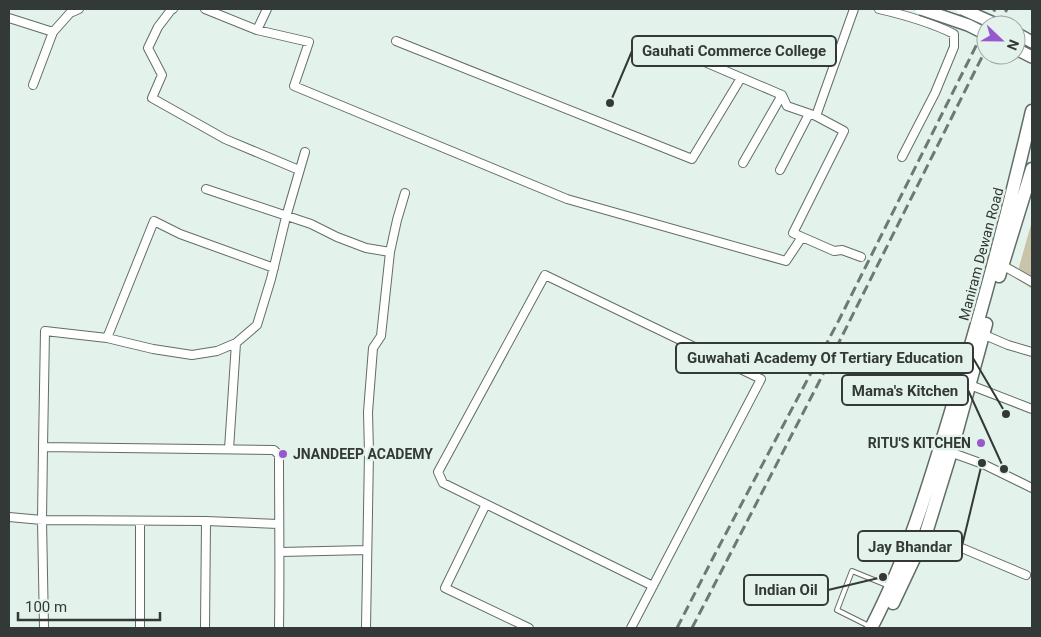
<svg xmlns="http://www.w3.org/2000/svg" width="1041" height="637" viewBox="0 0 1041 637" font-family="Roboto,sans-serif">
<rect width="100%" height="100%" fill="#e3f2ea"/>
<path fill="#c7c4aa" d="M1032 221V289L1016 278Z"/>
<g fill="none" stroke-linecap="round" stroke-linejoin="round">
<defs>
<path id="service" d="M869 626 837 610 852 571 889 586"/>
<path id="minor" d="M173 9 171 10 158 27 148 48 162 75 152 98 225 139 299 170
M205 9 257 30 309 42 294 86 567 199 786 261 802 237
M879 9C905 15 930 22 954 34V47L935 93 902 157
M9 18 53 32
M257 30 267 9
M396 41 692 159 741 78
M700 60 782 95 787 106 816 116 854 9
M33 85 53 32 70 13 79 9
M816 116 844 131 793 233 834 251 842 250 861 257
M743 163 782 95
M780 170 809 114
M206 189 311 224 337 237 366 248 390 252
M1002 265 1032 282
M980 333 1008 345 1032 352
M107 338 154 221 180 234 274 268
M970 385 1032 409
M43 447 45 331 107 338 153 349 192 355 217 351 236 343 257 325 271 279 286 217 305 152
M229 449 236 343
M947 451 983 464 1032 488
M486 504 445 588 529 628
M9 517 42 520 206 521 278 524
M140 521V628
M926 533 1026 575
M280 552 367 550
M44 628 42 520 43 447 274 450 279 455C279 513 280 570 279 628
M205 628 206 521
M366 628 369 453 368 412 373 348 381 336 390 252 397 220 405 193
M631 628C674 545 718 462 761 379L545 275 438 472 443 483 653 586"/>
<path id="secondary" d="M1016 33 1032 42
M1016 49 1032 57"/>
<path id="primary" d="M999 276 1032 169
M893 603 926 533 951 452 986 324
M871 628C906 561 928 488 950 415 981 315 1008 213 1032 111"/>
</defs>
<use href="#service" stroke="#616e66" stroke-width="6"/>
<use href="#minor" stroke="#616e66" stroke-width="10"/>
<use href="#secondary" stroke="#616e66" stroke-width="14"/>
<use href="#primary" stroke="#616e66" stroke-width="15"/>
<use href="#service" stroke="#fff" stroke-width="4"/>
<use href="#minor" stroke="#fff" stroke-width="8"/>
<use href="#secondary" stroke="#fff" stroke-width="11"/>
<use href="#primary" stroke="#fff" stroke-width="12"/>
<path stroke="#6f7974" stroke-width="3" stroke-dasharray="10 5" stroke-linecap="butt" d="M987 25 995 9
M998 25 1007 9
M677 628 715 554 839 320 986 26
M692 628 818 384 986 49"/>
<defs>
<path id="secondary-bridge" d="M921 9 968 25 986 34
M962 9 998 25"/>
</defs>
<use href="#secondary-bridge" stroke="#616e66" stroke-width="14" stroke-linecap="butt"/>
<use href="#secondary-bridge" stroke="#fff" stroke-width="11"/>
</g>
<g fill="#9858ce" stroke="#e3f2ea" stroke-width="2">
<circle cx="981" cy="443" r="5"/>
<circle cx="283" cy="454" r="5"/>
</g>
<g text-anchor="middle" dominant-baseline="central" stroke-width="5" stroke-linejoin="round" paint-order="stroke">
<g font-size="14" fill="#333936" stroke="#e3f2ea">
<text transform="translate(981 254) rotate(-75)">Maniram Dewan Road</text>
</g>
<g font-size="14" font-weight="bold" fill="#333936" stroke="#e3f2ea" text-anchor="end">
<text x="971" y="443">RITU'S KITCHEN</text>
<text x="293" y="454" text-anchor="start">JNANDEEP ACADEMY</text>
</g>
</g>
<path fill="none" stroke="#333936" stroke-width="2" d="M610 103L632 51M1006 414L973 358M1004 469L968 390M982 463L962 546M883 577L828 590"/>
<g fill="#333936" stroke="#e3f2ea" stroke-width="2">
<circle cx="610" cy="103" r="5"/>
<circle cx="1006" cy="414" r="5"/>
<circle cx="1004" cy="469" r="5"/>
<circle cx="982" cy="463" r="5"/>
<circle cx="883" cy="577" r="5"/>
</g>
<g fill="#e3f2ea" stroke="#333936" stroke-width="2">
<rect x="632" y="36" width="204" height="30" rx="5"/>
<rect x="676" y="343" width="297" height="30" rx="5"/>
<rect x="842" y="375" width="126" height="30" rx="5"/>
<rect x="858" y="531" width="104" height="30" rx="5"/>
<rect x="744" y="575" width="84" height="30" rx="5"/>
</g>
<g font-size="15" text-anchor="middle" font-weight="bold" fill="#333936">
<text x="734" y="56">Gauhati Commerce College</text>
<text x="825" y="363">Guwahati Academy Of Tertiary Education</text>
<text x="905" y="396">Mama's Kitchen</text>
<text x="910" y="552">Jay Bhandar</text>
<text x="786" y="595">Indian Oil</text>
</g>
<rect width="1041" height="637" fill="none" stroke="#333936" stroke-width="20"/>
<g transform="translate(1001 40) rotate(112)"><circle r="24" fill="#e3f2ea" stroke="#9da8a2"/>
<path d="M0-4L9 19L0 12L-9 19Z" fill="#9858ce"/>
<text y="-8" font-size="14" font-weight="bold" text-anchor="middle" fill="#333936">N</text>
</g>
<path d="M18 612v8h142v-8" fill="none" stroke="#333936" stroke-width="2.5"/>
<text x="25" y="612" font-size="15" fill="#333936" stroke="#e3f2ea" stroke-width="4" paint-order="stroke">100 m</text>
</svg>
